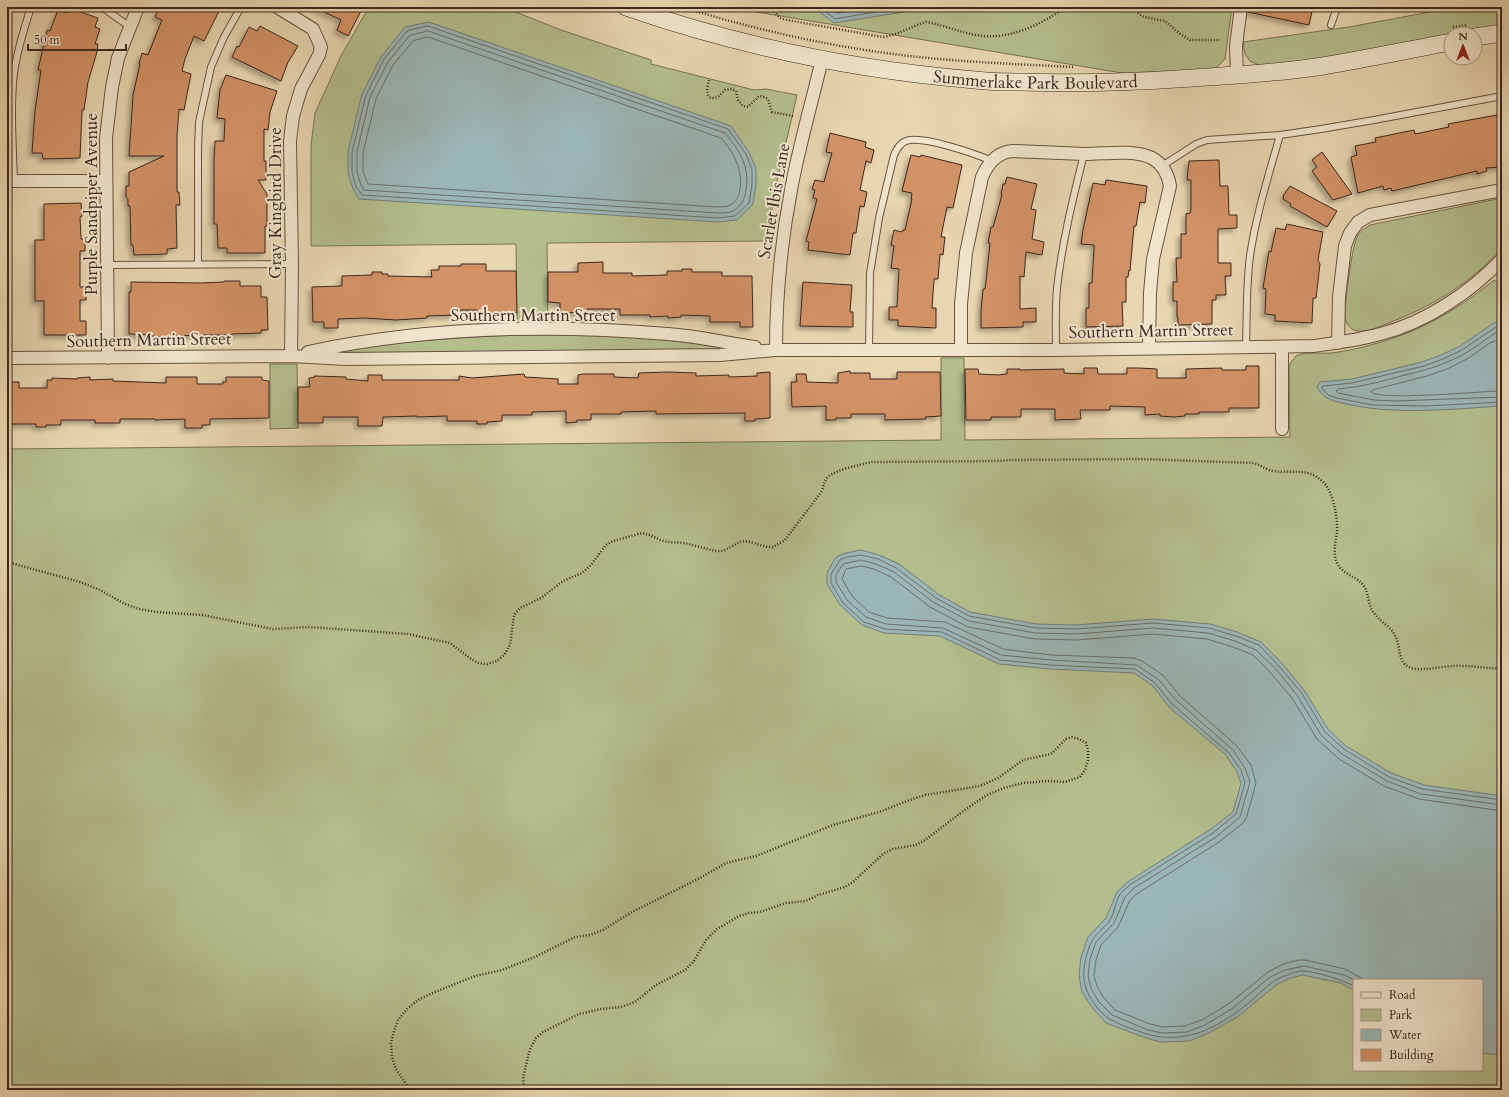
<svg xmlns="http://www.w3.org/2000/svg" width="1509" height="1097" viewBox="0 0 1509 1097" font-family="Cardo,serif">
<defs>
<filter id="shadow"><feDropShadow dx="-3.5" dy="3.5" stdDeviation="2" flood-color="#0004"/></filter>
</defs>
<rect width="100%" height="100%" fill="#e8d6b0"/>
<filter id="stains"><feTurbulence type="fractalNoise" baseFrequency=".005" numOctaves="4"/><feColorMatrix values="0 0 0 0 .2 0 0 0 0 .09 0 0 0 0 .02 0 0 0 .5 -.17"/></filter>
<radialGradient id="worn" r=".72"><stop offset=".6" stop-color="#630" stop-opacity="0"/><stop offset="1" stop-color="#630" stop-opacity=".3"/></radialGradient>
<path fill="#b4be8d" stroke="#787256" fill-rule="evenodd" d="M369 7H503L561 30 651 60V64L754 90 766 89 797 95 775 190 767 241 547 243 548 325H517L516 244 311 246V145L315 113 342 54Z
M727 7H1232L1225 59 1215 69 1134 75Z
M1457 7H1502V25L1319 59 1261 66 1250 61 1245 54 1243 42 1349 27Z
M1502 198V248C1470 284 1431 307 1386 324 1377 327 1364 334 1354 330 1349 328 1346 323 1345 318 1344 308 1352 246 1357 237 1359 232 1365 228 1370 225Z
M1494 280 1502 286V1090H7V449L941 440V358H964L965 440 1290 437 1289 367 1291 362 1296 356C1306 351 1321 354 1332 353 1338 352 1344 351 1350 350 1409 337 1447 318 1494 280ZM1354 980H1482V1070H1354Z
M548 334C607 336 665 337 723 348V350L393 353 342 352 343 350C411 340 479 336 548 334Z
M270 364H297L298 428 270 429Z"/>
<path fill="#9bb6b6" stroke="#757d79" d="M813 7H911L904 12 834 23Z
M429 22 731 126 749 152 756 169V185L753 204 737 220 718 222 359 199 353 189 348 173V151L362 94 381 57 405 27Z
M1495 322 1502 323V406C1452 409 1400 415 1351 405 1343 403 1334 402 1327 398 1322 396 1320 391 1317 387L1320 382 1352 379 1422 362 1441 355 1460 346Z
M861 550 879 555 899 564 938 594 970 612 1036 624 1076 625 1153 619 1210 624 1237 632 1261 642 1280 661 1304 690 1328 729 1346 746 1391 773 1424 785 1502 796V1055L1482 1053V980H1354V990L1341 983 1302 975 1288 979 1276 985 1239 1016 1209 1033 1189 1041 1161 1042 1146 1038 1106 1023 1091 1006 1082 992 1079 976 1081 957 1088 937 1106 918 1117 892 1129 881 1211 829 1233 812 1241 783 1237 772 1226 755 1169 707 1153 686 1134 673 1050 669 999 664 940 636 884 633 862 625 840 605 827 584V573L834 560 838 556 846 553Z"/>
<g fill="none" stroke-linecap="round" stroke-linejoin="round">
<path stroke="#6c6e6a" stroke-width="1" d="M820 7 835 19 904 7
M828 7 837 13 878 7
M428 26 728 129 746 154 752 170V185L749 203 735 216 718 218 362 195 356 187 352 172V152L366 95 384 59 407 31Z
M428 31 725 133C740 151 750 167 746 190 745 199 741 206 733 211 729 213 722 213 718 213L364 190 361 185 357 172V152L370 97 388 62 409 36Z
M428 37 721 138C734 153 743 170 740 190 739 196 736 202 730 205 727 207 721 207 717 207L368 184 363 171V153L376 99 393 65 413 41Z
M1502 327H1496L1462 350 1443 359 1424 366 1352 383 1323 386 1322 388 1328 395 1337 398 1373 405 1426 406 1502 402
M1502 332H1497C1486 339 1476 347 1464 354 1444 365 1423 371 1401 376 1380 382 1360 387 1338 389L1336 391 1338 393 1374 400 1396 401 1502 397
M1502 338 1490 343 1467 359 1447 369 1427 376 1372 390 1371 392C1380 401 1483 391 1502 391
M1354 980 1344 975 1304 966 1285 970 1270 977 1233 1008 1205 1025 1187 1032 1162 1033 1148 1030 1112 1015 1098 1001 1091 988 1088 976 1090 959 1096 942 1114 923 1125 897 1134 888 1216 837 1240 817 1250 782 1245 768 1233 750 1176 700 1159 680 1137 665 1051 660 1001 655 943 628 886 624 866 617 847 600 836 582V575L843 564 861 560 876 564 894 572 933 602 969 621 1035 633 1076 634 1153 628 1208 633 1235 641 1256 650 1274 667 1297 695 1321 735 1342 754 1387 781 1421 794 1502 805
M1365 980 1345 969 1305 960H1299L1283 964 1268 972 1230 1003 1202 1020 1185 1026 1163 1027 1150 1024 1115 1010 1103 997 1097 986 1094 976 1096 960 1101 945 1118 927 1130 900 1138 893 1219 842 1243 823 1247 816 1256 783 1251 765 1236 745 1180 696 1163 675 1142 661 1134 658 1051 655 1003 649 945 622 887 618 869 612 852 596 842 579 846 569 861 566 874 569 891 577 930 607 968 627 1035 639 1077 640 1153 634 1207 639 1233 647 1253 655 1269 671 1292 698 1317 739 1339 759 1384 786 1419 799 1502 811
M1354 986C1343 980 1314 971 1302 971 1298 971 1292 973 1287 975 1273 979 1262 991 1251 1001 1217 1029 1182 1048 1138 1031 1124 1026 1111 1022 1101 1012 1081 990 1080 972 1090 945 1094 934 1104 929 1110 920 1115 912 1115 902 1120 894 1123 890 1128 887 1131 884L1213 833 1236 814 1245 783 1241 770 1229 753 1172 704 1155 683 1135 669 1050 665 1000 660 942 632 885 629 864 622 843 603 831 583V574L840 560 847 557 861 555 878 559 896 568 936 598 969 616 1036 628 1076 629 1153 623 1209 628 1236 636 1259 645 1277 664 1301 692 1325 732 1344 749 1389 777 1422 789 1502 800"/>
</g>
<path fill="#d29266" stroke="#3c271e" filter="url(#shadow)" d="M160 7H221L204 41 194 36 185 59 182 71 191 74 184 110 179 109 177 136V192H179L180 205H176L177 248 167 249V254L134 255 133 245H131L130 206H128V199L126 197V186H129V172L164 156H129L133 95 140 64H139L142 53 148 55 162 20 155 17Z
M314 7H363L348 36 337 30 341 20Z
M1248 7H1313L1309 25 1248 12Z
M69 8 98 18 95 27 100 29 95 44H98L97 52 88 82 84 110H82L80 158 43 159 42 153H32L35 111 41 70H38L47 30 50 31 58 10 67 13Z
M260 26 298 46 288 62 281 81 232 57 237 46 239 47 249 27 257 31Z
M226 75 277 91 270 112 268 130 264 129V161H266V180H258L267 194V226H265V253H227V248H218L217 224H214V161L215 141H224L225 119 217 118 220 90Z
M1502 114V167L1486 168 1487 171 1477 174V171L1392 191 1391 188 1384 190 1383 186 1358 193 1351 157 1357 155 1355 146 1376 142 1375 138 1414 130 1415 134 1449 127 1448 124Z
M830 133 866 142 865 147 874 150 871 163 866 161 860 190 867 192 864 207 860 206 856 233H853L850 255 808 250 809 242 806 241 817 199 813 198 815 190 812 189 815 180 824 182 832 153 826 152Z
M1322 152 1352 194 1333 200 1312 171 1317 167 1312 160Z
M911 155 920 157 921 155 962 165 953 208 947 207 941 237H945L943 255 940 254 938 279H934L932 308H936V328L898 326V320H889V307H897L899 269 891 268 894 246 891 245 894 230 902 232 903 230H905L912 199H911L912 193 902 191Z
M1219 160 1220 186H1228L1229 215H1237V228L1218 229V263H1231V276H1225L1226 295H1216V300H1212V324L1178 325V317H1177V301H1173V282H1177L1176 258H1181V234H1186V214L1190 213 1191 210V180H1187L1189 161Z
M1007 177 1037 184 1031 209 1036 210 1032 239 1044 242 1042 255 1026 252 1024 277 1020 276V309L1036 308V322H1023V327L981 328V311L983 289H985L986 281 990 243H988L991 227H993L1002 195H1001L1003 184H1005Z
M1106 180 1147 186 1145 203 1140 202 1136 226H1134L1130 271 1129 270 1128 277H1126V302H1122L1123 326 1086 327V308H1089V283H1092L1094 250V245L1081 244 1083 230 1093 183 1105 185Z
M1290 186 1337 211 1327 227 1290 206 1291 204 1283 199 1284 196H1283Z
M81 203 82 216 80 217 81 239H85V251H80V287H86V300H80V321H86V335H44V301H35V240H44V204Z
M1287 224 1323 232 1318 260 1320 264 1316 298H1313L1312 323 1275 321V315L1265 314 1266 289 1263 288 1269 251 1271 252 1276 228 1285 230Z
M603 262V273H632V276L667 275V271H682V269H692V272H722V276H752L753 327H740V322H710V316L681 315V317L668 318V316L650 317V315H620V309H587V312L560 313V303L548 302V272H578V263Z
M461 264H486V271H516L517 313 477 315V310H457V315L427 316V318L396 320 365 318 338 319V328H324V322H313L312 287 342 286V276L372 275V272H382V274H388V276L432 277 431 270H439V266H461Z
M224 281H240V286H261V297H267L268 330H261V333L232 334V335H201L153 337V335L129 334V292H131V282L200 283 224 282Z
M803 282 852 285 850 312H853V327L800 326Z
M1246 366H1259V408H1229V412H1199V414H1185V416L1174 417 1160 416V414L1145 415V407L1110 406V410H1080L1081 419 1055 420V409H1021V417H991V420H966L965 369H978L979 374 998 375 1007 374V369H1020V370L1064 369V373L1084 374V368H1097L1098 374H1127V368H1139L1157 369V378H1186V369L1222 368V370H1246Z
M850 371V373H870V379H897V372H940L941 416 925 417 926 419 885 420V414H851V418H836V420H826V406L792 407 791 382H797L796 374H806L807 382 838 383V373Z
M667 372 696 373V376L729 375V377L757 376V373L770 372V418L755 419V421H745V413L656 414V411L621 412V414H591V420H577V422L566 423V411L532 412V415H502V421L487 422V424H477V421H447V416L417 417V416L383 417 382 426H358V417H323V423H298V387H310L309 378 315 377 314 376 346 377V379L368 381V375H382V380H459V376L472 378 524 374 525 377 558 379V384H578V375L583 374H614V377L638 378 639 373Z
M90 377V380L113 379V381L166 383V377H197V384H223V382H226V377H262V380L269 381V418L210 419V425H202V428H185V419L155 420V419H120V423H95V420H61V425H46V427H36V424H7V382H19V388H47V380H52V378L77 379V378Z"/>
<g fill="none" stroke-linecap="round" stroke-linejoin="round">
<defs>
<path id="lane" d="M102 7 130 27
M1331 25 1337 7
M1162 166 1196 144 1207 140 1280 135 1321 129 1374 120 1502 96
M14 181C13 145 10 108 14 73 17 50 24 29 31 7
M107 265 292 264
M198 265V148L199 122 211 67 224 37 241 7
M1246 347C1247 317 1246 286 1250 256 1256 215 1269 174 1280 135
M869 350 870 273 879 218 894 155C897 149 900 143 906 141 922 135 976 154 992 161
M1056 350C1056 329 1055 309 1057 288 1062 243 1073 198 1084 154"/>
<path id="street" d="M277 7 313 29 321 47 319 55 301 89 293 116 290 141 292 264 291 356
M1237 75 1236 46 1241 7
M7 181H106
M1338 343 1339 297 1345 246 1350 233 1358 222 1370 215 1502 190
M1282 347V429
M776 350C776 296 781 243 791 190 799 146 812 102 822 59
M961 350V304L966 253 982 177C988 163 997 152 1013 151 1037 152 1061 153 1085 154 1106 154 1132 149 1152 158 1163 164 1168 174 1170 186L1153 259 1150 293 1149 348
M308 352C425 327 548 324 668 334 697 336 726 343 755 347
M7 358 291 356 346 359 720 355 776 350H1056L1314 346C1336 343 1359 340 1380 334 1425 323 1471 292 1502 259
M108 358 106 138 112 87 118 58 138 7"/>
<g id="secondary">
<path id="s1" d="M626 7C738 46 857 70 975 80 990 82 1006 82 1021 82 1079 84 1136 82 1193 78 1236 75 1280 73 1323 66 1366 59 1408 50 1451 42"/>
<path d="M1475 37 1502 33"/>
</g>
</defs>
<use href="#lane" stroke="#675342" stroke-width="8"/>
<use href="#street" stroke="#675342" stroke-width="14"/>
<use href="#secondary" stroke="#3c271e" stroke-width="18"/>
<path stroke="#3c271e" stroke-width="2.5" stroke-dasharray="1 2" stroke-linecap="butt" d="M682 7C753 29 827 46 901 55 958 62 1016 64 1073 67
M770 7 780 18 787 20 883 37C899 35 911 26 926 22 945 25 963 34 983 36 1012 39 1043 23 1066 7
M1136 7 1139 14 1144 17 1165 21 1179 33 1190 40H1220
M1453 27 1466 25
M709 80C707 88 704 102 718 97L725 90 732 89 736 91 738 100 743 106 748 107 759 96C771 97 768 103 772 112L793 116
M7 562 80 582 100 590 125 604 139 609 156 612 202 615 273 629 309 627 408 634 450 643 471 659 478 663 487 664 497 661 504 655 510 645 514 615 520 608 541 598 563 581 582 573 591 565 606 545 613 541 642 533 650 535 660 540 668 542 685 543 715 551H723L742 541 750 542 767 547H773L785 540 822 491C824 485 824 480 829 476 836 470 862 464 872 462L996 461 1012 460 1141 459 1254 463C1261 465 1266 470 1273 471 1292 474 1307 467 1322 481 1333 490 1338 518 1337 532 1336 540 1334 547 1335 556 1338 576 1359 575 1365 588 1369 595 1368 606 1374 613 1382 624 1392 626 1397 640 1400 649 1399 663 1409 667 1414 670 1421 669 1426 669 1438 668 1451 665 1463 666 1476 666 1489 669 1502 668
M410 1090 396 1069 392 1057 391 1043 394 1031 398 1020 407 1009 418 1000 435 992 475 976 502 970 537 956 575 937 590 935 603 930 630 913 698 879 726 863 756 856 833 825 882 811 907 801 925 795 980 786 998 778 1023 760 1051 754 1066 739 1072 737 1079 739 1086 743 1088 750V760L1085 770 1080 777 1065 782 1049 781 1023 783 1004 788 987 795 966 809 925 840 916 845 893 849 883 854 853 882 845 887 818 895 806 901 786 903 760 912 749 913 739 916 717 929 706 940 694 961 685 970 656 985 635 1002 621 1007 601 1009 579 1014 543 1032 536 1038 531 1047 528 1056 523 1079 524 1090
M514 1090 523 1087"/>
<use href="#lane" stroke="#f0e4cc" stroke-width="6"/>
<use href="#street" stroke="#f0e4cc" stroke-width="12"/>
<use href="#secondary" stroke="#f0e4cc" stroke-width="17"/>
</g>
<g text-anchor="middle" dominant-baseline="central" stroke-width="4" stroke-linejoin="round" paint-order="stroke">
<g font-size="17" fill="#3c271e" stroke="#f0e4cc">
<text stroke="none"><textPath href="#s1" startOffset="418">Summerlake Park Boulevard</textPath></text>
<text transform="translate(774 201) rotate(-80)">Scarlet Ibis Lane</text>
<text transform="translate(275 203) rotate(-90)">Gray Kingbird Drive</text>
<text transform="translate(91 204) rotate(-90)">Purple Sandpiper Avenue</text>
<text x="533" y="315">Southern Martin Street</text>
<text transform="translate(1151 331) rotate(-1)">Southern Martin Street</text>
<text transform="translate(149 340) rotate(-1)">Southern Martin Street</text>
</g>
</g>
<rect width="1509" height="1097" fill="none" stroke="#e8d6b0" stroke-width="24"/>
<rect x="8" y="8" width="1493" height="1081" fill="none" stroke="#3c271e" stroke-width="2"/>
<rect x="12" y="12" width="1485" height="1073" fill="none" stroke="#3c271e"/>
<rect x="1353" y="979" width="130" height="92" fill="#f0e4cc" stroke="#a89886"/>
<rect x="1361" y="992" width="20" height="6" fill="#f0e4cc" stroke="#a89886"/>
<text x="1389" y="999" font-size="12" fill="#3c271e">Road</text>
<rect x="1361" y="1009" width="20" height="12" fill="#b4be8d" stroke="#a89886"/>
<text x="1389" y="1019" font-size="12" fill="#3c271e">Park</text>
<rect x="1361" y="1029" width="20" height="12" fill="#9bb6b6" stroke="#a89886"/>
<text x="1389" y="1039" font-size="12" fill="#3c271e">Water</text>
<rect x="1361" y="1049" width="20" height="12" fill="#d29266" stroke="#a89886"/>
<text x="1389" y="1059" font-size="12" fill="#3c271e">Building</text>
<g transform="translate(1463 46)"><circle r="19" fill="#f0e4cc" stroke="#a89886"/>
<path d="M0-3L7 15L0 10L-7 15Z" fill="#8f2418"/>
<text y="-6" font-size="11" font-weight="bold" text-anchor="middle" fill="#3c271e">N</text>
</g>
<path d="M28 44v6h98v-6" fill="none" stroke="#3c271e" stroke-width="2"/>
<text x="34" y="44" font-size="12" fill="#3c271e" stroke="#f0e4cc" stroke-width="3" paint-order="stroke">50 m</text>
<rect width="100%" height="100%" filter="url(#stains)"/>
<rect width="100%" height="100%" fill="url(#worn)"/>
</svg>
